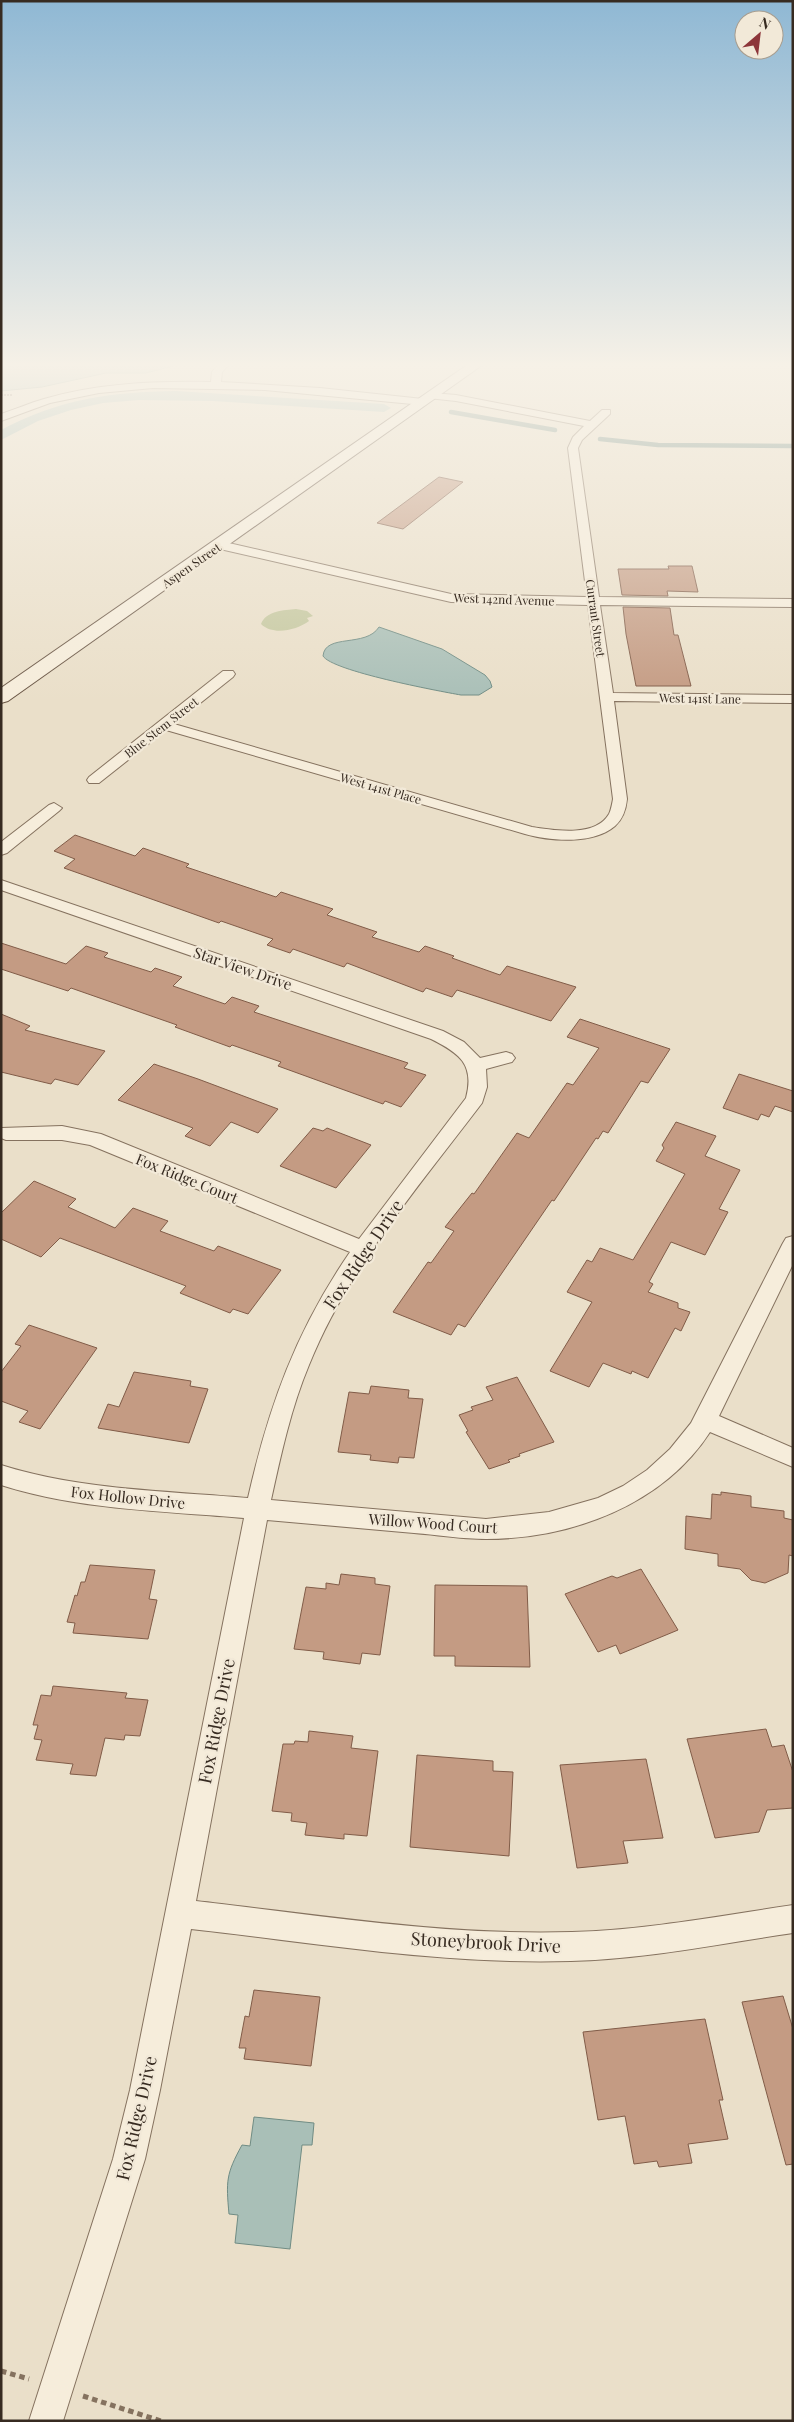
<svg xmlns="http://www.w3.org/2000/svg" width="794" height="2422" viewBox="0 0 794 2422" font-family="'Playfair Display',serif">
<rect width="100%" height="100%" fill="#eadfc9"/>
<path fill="#c4c79e" d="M296 609 307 611 313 616 307 618 309 621C297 630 273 636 261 624 266 611 284 610 296 609Z"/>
<path fill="#a9bfb7" stroke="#708c84" d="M1 363H184L146 373H106L42 387 1 391Z
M379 627 442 649 485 675 490 681 492 687 479 695H461C438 691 332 671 323 656 325 633 366 648 379 627Z
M254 2117 314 2123 312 2145H302L290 2249 235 2243 238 2215 229 2214C226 2181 226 2174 242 2145L250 2146Z"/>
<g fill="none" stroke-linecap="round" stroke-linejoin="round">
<path stroke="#708c84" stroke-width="4.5" d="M451 412 555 430
M600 439 658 445 793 446"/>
<path fill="#a9bfb7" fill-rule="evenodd" d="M176 391 384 404 391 408 384 412 213 401 139 400 103 403 71 410 38 421 1 440V430C59 399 111 392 176 391Z"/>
</g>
<path fill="#c49b83" stroke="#815c48" d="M439 477 463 482 403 529 377 523Z
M668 566H692L698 592 667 591 668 596 622 595 618 569H669Z
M623 607 670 608 674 635H678L691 686H636L626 634Z
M75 835 135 856 143 848 189 864 186 867 276 897 281 892 333 909 327 915 377 932 372 937 419 952 425 946 454 956 452 958 500 975 507 966 576 987 551 1021 457 990 452 997 426 988 423 992 347 963 344 967 293 949 290 953 267 945 273 939 221 921 219 923 64 868 75 859 54 851Z
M1 943 66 964 86 946 108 953 104 957 151 972 155 968 182 977 173 986 225 1004 232 997 259 1006 254 1012 408 1063 404 1068 426 1075 401 1107 385 1101 383 1104 278 1066 281 1062 232 1045 230 1047 175 1027 177 1025 71 988 68 991 1 969Z
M1 1014 30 1026 25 1030 105 1051 78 1085 55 1079 51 1084 1 1072Z
M580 1019 670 1049 648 1083 641 1081 608 1133 603 1131 598 1139 596 1138 554 1201 552 1200 465 1327 458 1324 451 1335 393 1312 428 1262 431 1263 454 1231 445 1227 472 1193 474 1194 517 1133 529 1138 567 1083 573 1085 599 1048 567 1037Z
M154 1064 198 1079 278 1109 258 1133 231 1122 210 1146 185 1136 193 1128 118 1100Z
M739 1074 793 1091V1112L775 1106 769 1117 761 1114 758 1120 723 1108Z
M676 1122 716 1136 705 1156 740 1170 719 1209 728 1212 705 1255 671 1242 649 1282 653 1284 648 1292 678 1303V1308L690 1312 681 1331 675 1328 648 1378 632 1371 631 1374 603 1363 589 1387 550 1371 592 1302 567 1292 587 1260 592 1262 600 1248 633 1260 685 1174 656 1161 664 1148 662 1145Z
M313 1128 323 1131 327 1128 371 1145 336 1188 280 1166Z
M34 1181 76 1199 68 1207 115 1228 133 1208 168 1221 160 1231 214 1251 218 1246 281 1270 248 1314 233 1309 230 1313 180 1293 186 1286 60 1238 41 1257 1 1239V1213Z
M29 1325 97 1348 40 1429 19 1422 28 1411 1 1401V1372L21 1346 15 1344Z
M134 1372 191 1381 190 1386 208 1389 189 1443 98 1428 108 1404 119 1407Z
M517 1377 554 1442 519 1454 520 1456 508 1460 510 1462 489 1469 466 1432 468 1431 459 1415 473 1410 471 1407 493 1400 486 1387Z
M371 1386 409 1390 408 1398 423 1399 414 1458 399 1457 398 1463 370 1460 371 1455 338 1452 349 1392 369 1394Z
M721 1492 751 1496V1507L784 1511V1518L793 1520V1556L789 1555 788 1573 765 1583 751 1580 740 1569 718 1566V1554L685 1549 686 1516 711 1519 712 1494 721 1495Z
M90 1565 155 1570 149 1599 157 1600 148 1639 73 1633 75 1623 67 1622 75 1595 77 1596 81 1582H85Z
M641 1569 678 1630 620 1654 616 1645 598 1652 565 1594 612 1576 617 1578Z
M341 1574 375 1578V1584L390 1586 380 1655 362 1653 360 1664 323 1659 324 1652 294 1649 306 1587 326 1589V1583L339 1585Z
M435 1585 527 1586 530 1667 455 1666V1656H434Z
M53 1686 127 1693 125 1698 148 1700 140 1736 125 1735 124 1740 105 1738 96 1776 70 1774 73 1764 36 1760 42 1740 34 1739 38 1725H33L41 1695 51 1696Z
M766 1729 772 1747 784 1745 793 1772V1808L767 1810 759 1832 715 1838 687 1739Z
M309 1731 353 1736 351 1748 378 1751 367 1836 344 1834V1839L305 1835 307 1823 291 1821 292 1813 272 1811 283 1744H294L295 1741 308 1742Z
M417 1755 493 1761V1771L513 1772 509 1856 410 1847Z
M646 1759 663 1838 623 1841 628 1863 577 1868 560 1765Z
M254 1990 320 1997 311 2066 244 2059 246 2048H239L245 2016 249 2017Z
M783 1996 793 2029V2164L786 2165 742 2002Z
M705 2019 723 2100H719L728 2139 688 2144 692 2163 659 2167 657 2161 634 2164 625 2116 598 2120 583 2032Z"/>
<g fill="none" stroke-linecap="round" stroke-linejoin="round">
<defs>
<path id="street" d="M219 363H230L222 372 221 382 320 388 423 399 428 402 423 405 265 390 153 388 99 393 50 403 1 421V414C16 409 30 403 44 399 97 383 156 381 211 382L212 372Z
M432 393 456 395 590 421 602 410H610V414L582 440 578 448 599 597 793 599V607L600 605 613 693 793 695V703L614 701 627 799C626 809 623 819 615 826 593 845 550 841 525 834L166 730 99 783H89L87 780 89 777 223 671H233L235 674 233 677 174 724 532 827C553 830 595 838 609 814 611 810 612 804 613 799L588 605 451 602 220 549 214 545 220 541 451 594 587 597 568 448 573 437 584 426 456 401 428 398 427 396Z
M54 803 62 808 59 811 7 853 1 855V842L49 805Z
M1 880 443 1031 464 1042 480 1058 506 1052 512 1054 515 1058 512 1062 486 1069 487 1087 482 1103C419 1186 348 1268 309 1365 291 1408 281 1454 271 1500L486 1519 549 1512 598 1498 623 1486 647 1470 670 1449 691 1423 783 1243 786 1238 793 1236V1264L719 1416 793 1448V1467L710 1432C663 1505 571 1539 486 1539 463 1539 438 1535 414 1533 365 1529 316 1524 267 1520L196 1901C320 1915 446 1936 572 1932 646 1930 720 1916 793 1905V1933C719 1944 646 1959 571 1961 444 1965 317 1943 191 1929L160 2090 145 2159 63 2421H29L113 2159 130 2090 244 1518C163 1511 79 1510 1 1485V1465C80 1490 166 1491 248 1498 269 1405 296 1331 350 1252L90 1145 62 1140H6L1 1138V1128L62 1126 101 1134 359 1239 466 1098C475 1064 459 1053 431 1039L1 890Z"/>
<path id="secondary" d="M470 363H485L8 701 1 703V688Z"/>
</defs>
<use href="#street" stroke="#85725f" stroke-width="2"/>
<use href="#secondary" stroke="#675342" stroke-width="2"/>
<path stroke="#85725f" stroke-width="2" stroke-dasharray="2 1" stroke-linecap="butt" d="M1 395H12"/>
<path stroke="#85725f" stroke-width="5" stroke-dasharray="5.5 4" stroke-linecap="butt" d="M1 2371 29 2379
M83 2396 161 2421"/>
<use href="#street" fill="#f6eddb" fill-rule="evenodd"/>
<use href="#secondary" fill="#f6eddb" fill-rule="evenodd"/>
</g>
<linearGradient id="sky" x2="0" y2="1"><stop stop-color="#8fb8d4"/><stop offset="0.52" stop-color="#f6f1e7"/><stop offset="1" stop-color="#f6f1e7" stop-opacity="0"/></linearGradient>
<rect width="794" height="702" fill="url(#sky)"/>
<g text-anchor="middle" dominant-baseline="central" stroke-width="4.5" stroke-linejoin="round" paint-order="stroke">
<g font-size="12" fill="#372b21" stroke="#f2e9d8">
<text transform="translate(191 565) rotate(-35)">Aspen Street</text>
<text transform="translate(504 599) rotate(2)">West 142nd Avenue</text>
<text transform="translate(596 618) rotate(82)">Currant Street</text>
<text transform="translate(700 698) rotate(1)">West 141st Lane</text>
<text transform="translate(161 727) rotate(-38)">Blue Stem Street</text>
<text transform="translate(381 788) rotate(16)">West 141st Place</text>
</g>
<g font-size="15" fill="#372b21" stroke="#f2e9d8">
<text transform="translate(243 968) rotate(19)">Star View Drive</text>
<text transform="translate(187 1178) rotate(22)">Fox Ridge Court</text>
<text transform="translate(128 1497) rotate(6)">Fox Hollow Drive</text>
<text transform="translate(433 1523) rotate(4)">Willow Wood Court</text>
</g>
<g font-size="18" fill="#372b21" stroke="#f2e9d8">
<text transform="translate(363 1254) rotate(-56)">Fox Ridge Drive</text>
<text transform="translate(216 1721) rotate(-79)">Fox Ridge Drive</text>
<text transform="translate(486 1942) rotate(3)">Stoneybrook Drive</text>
<text transform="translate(136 2118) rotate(-77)">Fox Ridge Drive</text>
</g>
</g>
<rect width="794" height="2422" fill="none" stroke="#372b21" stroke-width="5"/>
<g transform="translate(759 35) rotate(28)"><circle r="24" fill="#f2e9d8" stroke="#a79d8f"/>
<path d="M0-4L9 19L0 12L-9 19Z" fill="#8d363a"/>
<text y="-8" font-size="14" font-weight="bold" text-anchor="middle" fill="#372b21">N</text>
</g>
</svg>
